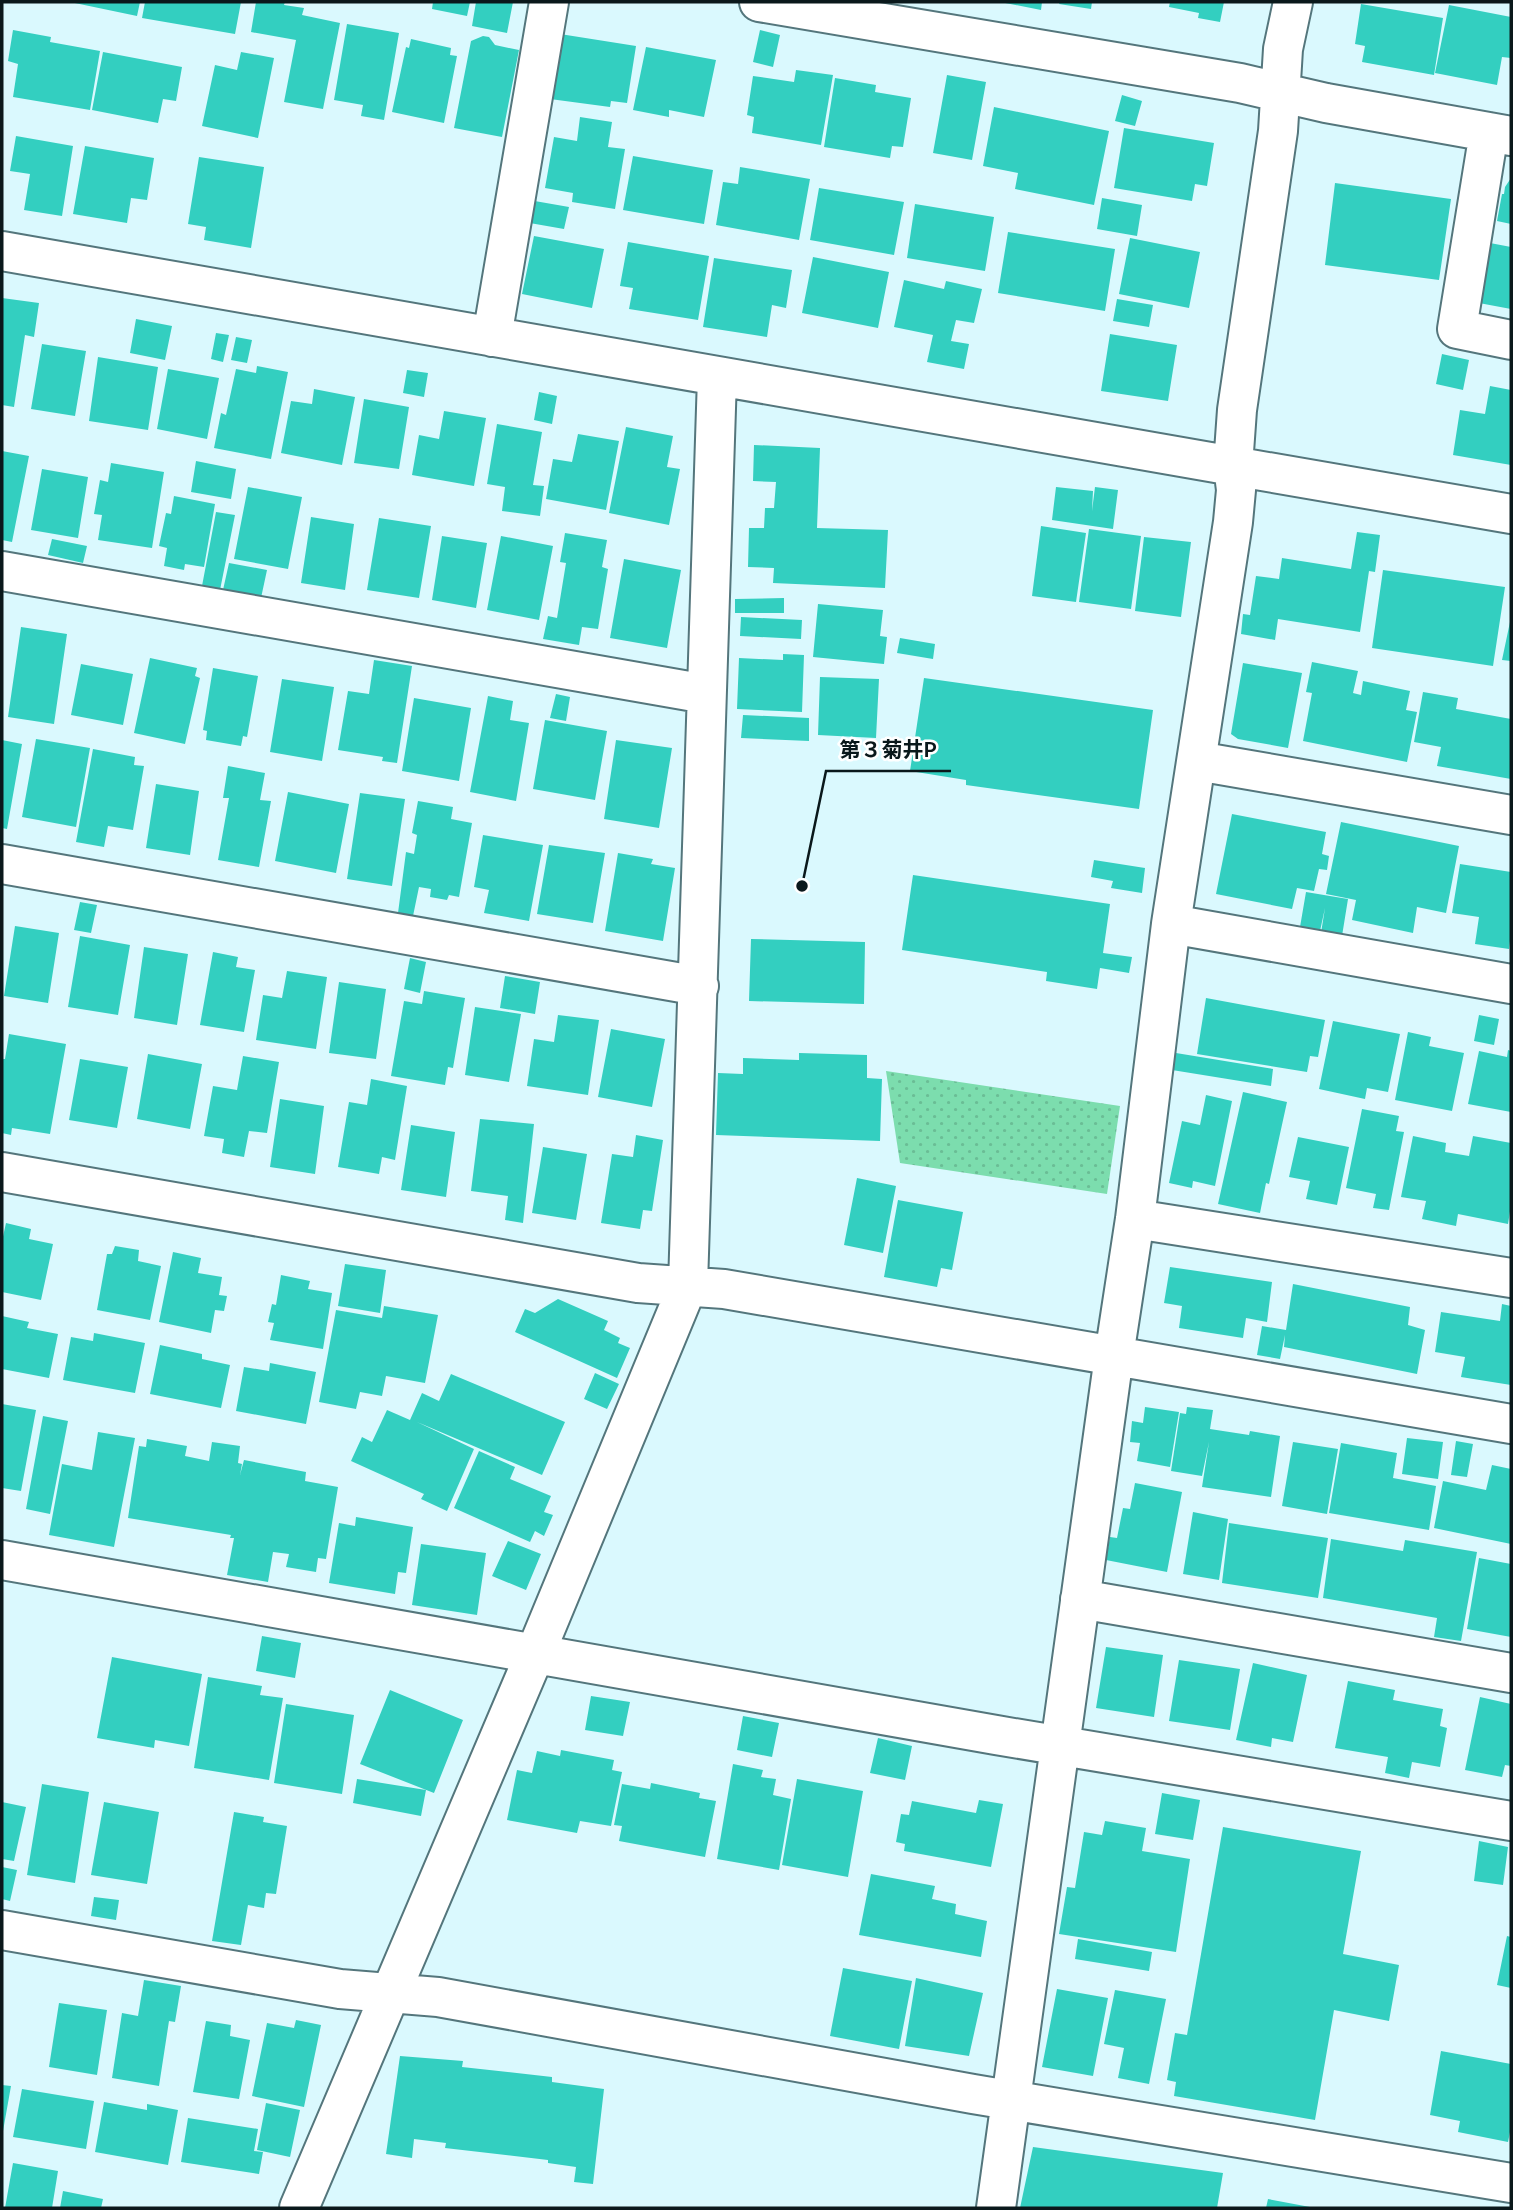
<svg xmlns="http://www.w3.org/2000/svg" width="1513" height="2210" viewBox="0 0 1513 2210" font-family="Lato,'Noto Sans JP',sans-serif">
<defs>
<pattern id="grass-dots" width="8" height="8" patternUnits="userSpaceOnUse" patternTransform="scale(1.75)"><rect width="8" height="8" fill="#7cddae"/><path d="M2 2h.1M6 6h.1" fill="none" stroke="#6abd95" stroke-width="1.8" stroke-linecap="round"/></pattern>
</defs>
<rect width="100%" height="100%" fill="#daf9fe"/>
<path fill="url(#grass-dots)" d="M886 1071 1120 1106 1107 1194 900 1163Z"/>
<path fill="#33cfc0" d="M70 2H140L137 16Z
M145 2H241L235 34 142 18Z
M256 2H285L284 5 304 8 302 15 340 23 323 109 284 102 296 40 251 32Z
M433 2H470L467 16 432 9Z
M476 2H513L507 33 472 26Z
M1000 2H1042L1041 10Z
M1060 2H1092L1091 9 1059 4Z
M1170 2H1224L1220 22 1198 18 1199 13 1169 7Z
M1361 4 1443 18 1434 75 1362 62 1365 46 1355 44Z
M1449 5 1511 17V58L1502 57 1497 85 1435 73Z
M347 24 399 33 384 120 361 116 363 105 334 100Z
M13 30 51 37 50 42 100 51 90 110 13 97 18 64 8 61Z
M760 30 780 35 773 67 753 62Z
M560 34 636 46 627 103 611 101 610 107 550 99Z
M483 36 489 37 495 45 519 50 502 137 454 128 471 41Z
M411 39 451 48 450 55 457 56 444 123 392 112 406 47 409 48Z
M646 47 716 60 704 117 669 110V117L633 110Z
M103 52 182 67 176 101 163 99 158 123 92 110Z
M241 52 274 58 258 138 202 126 215 65 237 70Z
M796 70 833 75 821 145 752 133 754 117 747 115 753 76 794 82Z
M947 75 986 82 972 160 933 153Z
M835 78 876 85 875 92 911 98 903 147 892 146 890 158 824 147Z
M1122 95 1142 101 1135 126 1115 121Z
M994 107 1109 131 1094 205 1015 189 1018 173 983 166Z
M580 117 612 122 608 147 625 149 615 209 572 202 573 193 545 188 554 137 577 141Z
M1124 128 1214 143 1207 186 1195 184 1192 201 1114 188Z
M16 136 73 146 62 216 24 210 30 174 10 171Z
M85 146 154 158 147 200 131 198 127 223 73 214Z
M633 156 713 170 704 224 623 210Z
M199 157 264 167 251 248 204 240 206 227 188 224Z
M740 167 810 179 799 240 716 225 723 182 738 184Z
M1511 178V224L1497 221 1502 194H1504L1505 187Z
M1335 183 1451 199 1439 280 1325 265Z
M819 188 904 202 894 255 810 240Z
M1102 198 1142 205 1137 236 1097 229Z
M529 200 569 207 564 229 524 222Z
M915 204 994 217 985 271 907 258Z
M1008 232 1115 249 1105 311 998 293Z
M534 236 604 249 592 308 522 294Z
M1130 238 1200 252 1189 308 1119 294Z
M628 242 709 256 698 320 629 309 633 288 620 286Z
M1490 243 1511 247V309L1479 303Z
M813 257 889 272 878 328 802 313Z
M714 258 792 270 786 308 772 305 767 337 703 327Z
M904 280 944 289 946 281 982 289 974 323 956 320 951 341 969 344 964 369 927 362 933 335 894 327Z
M2 298 39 303 34 337 25 335 14 407 2 405Z
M1117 299 1153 305 1149 327 1113 321Z
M136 319 172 326 165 360 130 353Z
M216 333 229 335 223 362 211 359Z
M1110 334 1177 345 1168 401 1101 391Z
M236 337 252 340 247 363 231 360Z
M42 344 86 351 75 416 31 409Z
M1442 354 1469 360 1463 390 1436 384Z
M98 357 158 367 148 430 89 421Z
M257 366 288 372 271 459 214 448 221 413 226 415 236 369 256 373Z
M168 369 219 378 207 439 157 429Z
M407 370 428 373 424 397 403 393Z
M1490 386 1511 390V465L1453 455 1460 410 1485 414Z
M314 389 355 397 342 465 281 453 291 401 312 404Z
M539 392 557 396 552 424 534 420Z
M364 399 409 407 399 469 354 463Z
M444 411 486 418 474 486 412 475 419 435 439 439Z
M497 424 542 432 533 485 544 486 540 516 502 511 505 487 487 484Z
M626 427 673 436 667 467 680 469 669 525 609 513Z
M578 434 619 441 606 510 546 499 553 459 572 462Z
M754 445 820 448 817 528 888 530 885 588 773 583 774 568 748 567 749 528H764L765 508H774L776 482 753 481Z
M2 451 29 456 12 542 2 540Z
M196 461 236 469 231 499 191 492Z
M111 463 164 472 152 548 98 540 102 515 94 514 100 480 108 482Z
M42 469 88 477 78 538 31 530Z
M248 487 302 497 288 569 234 559Z
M1056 487 1093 491 1092 511 1095 487 1118 490 1113 529 1052 520Z
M174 496 215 504 204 567 185 564 184 570 164 566 167 548 159 546 166 513 171 514Z
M216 512 235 515 220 590 202 586Z
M311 517 354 524 345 590 301 583Z
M379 518 431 526 419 598 367 590Z
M1041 526 1086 533 1076 602 1032 596Z
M1089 529 1141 536 1131 609 1079 602Z
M1357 532 1380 535 1375 572 1369 571 1360 632 1278 619 1275 640 1241 634 1243 614 1250 615 1256 576 1279 579 1282 558 1351 569Z
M565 533 607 540 602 567 608 569 598 629 582 627 579 645 543 639 548 616 557 618 566 563 560 562Z
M442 536 487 543 476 608 432 600Z
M501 536 553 546 539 620 487 610Z
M1144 537 1191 542 1181 617 1135 611Z
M52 539 87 546 83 563 48 555Z
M624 559 681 570 667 648 610 638Z
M229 563 267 570 261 598 223 590Z
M1383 570 1505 587 1493 666 1372 648Z
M784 598V613H735V599Z
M818 604 883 610 880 636 887 637 884 664 813 657Z
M741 617 802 620 801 639 740 636Z
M1510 622H1511V661L1502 660Z
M21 627 67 634 54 724 8 717Z
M900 638 935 644 933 659 897 653Z
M783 654 804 655 802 712 737 709 739 658 783 660Z
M150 658 197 668 195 676 200 678 185 744 134 733Z
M374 660 412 666 397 763 382 761 383 757 338 750 348 691 369 694Z
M1312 662 1358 671 1353 693 1361 695 1363 681 1410 691 1406 710 1417 712 1407 762 1303 741 1312 693 1306 692Z
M1243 663 1302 673 1288 748 1238 739 1231 734Z
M81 664 133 674 123 725 71 715Z
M213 668 258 676 247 737 243 736 241 746 206 740 207 731 203 730Z
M820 677 879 679 876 738 818 735Z
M924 678 1153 710 1139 809 966 785V780L910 771Z
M282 679 334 687 322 761 270 752Z
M1423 692 1458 698 1456 709 1511 719V779L1437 766 1441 747 1414 742Z
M556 694 570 697 566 721 550 718Z
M488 696 513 701 510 720 529 723 516 801 470 792Z
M414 698 471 708 459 781 402 771Z
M743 715 809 718V741L741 738Z
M545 720 607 731 595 800 533 789Z
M36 739 90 748 76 827 22 817Z
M2 740 22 744 7 829 2 828Z
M616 740 672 748 659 828 604 819Z
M93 749 135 757 134 765 144 766 133 830 108 826 104 847 76 842Z
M228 766 265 773 260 800 271 801 259 867 218 860 229 798H223Z
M156 784 199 791 190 855 146 848Z
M288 792 349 804 336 873 275 861Z
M360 793 405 799 392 886 347 879Z
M418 801 453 807 451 819 472 823 459 897 449 895 447 900 430 897 431 889 419 887 413 916 398 913 406 852 414 854 417 835 412 833Z
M1232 814 1326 832 1322 854 1329 856 1327 870 1319 869 1314 891 1297 888 1292 909 1216 894Z
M1341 822 1459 846 1446 913 1417 907 1413 933 1352 920 1356 900 1326 894Z
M483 835 543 845 529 921 484 913 489 890 474 887Z
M549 845 605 853 593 923 537 914Z
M618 853 653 859 651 864 675 868 663 941 605 931Z
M1094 860 1145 868 1142 893 1111 888 1113 881 1091 877Z
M1460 864 1511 872V933L1509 949 1475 944 1479 917 1452 913Z
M913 875 1110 904 1103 953 1132 957 1129 973 1100 968 1097 989 1046 981 1047 972 902 950Z
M1306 892 1348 899 1342 936 1321 933 1325 908 1320 931 1300 927Z
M80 902 97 905 91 933 74 930Z
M15 926 59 933 48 1003 4 996Z
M80 936 130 945 118 1015 68 1007Z
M751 939 865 942 864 1004 749 1001Z
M144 947 188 954 177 1025 134 1018Z
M213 952 238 957 236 967 255 970 244 1032 200 1025Z
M410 958 426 962 420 993 404 989Z
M287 971 327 977 316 1049 256 1040 263 995 282 998Z
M505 976 540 982 535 1014 500 1008Z
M339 982 386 989 376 1059 329 1053Z
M424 991 465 998 453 1068 448 1067 445 1085 391 1076 404 1001 422 1004Z
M1206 998 1325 1020 1318 1057 1310 1056 1307 1072 1197 1054Z
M475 1007 521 1014 509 1082 465 1075Z
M558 1015 599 1020 588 1095 527 1086 534 1039 554 1042Z
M1479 1015 1499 1019 1494 1045 1474 1041Z
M1333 1021 1400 1034 1388 1092 1367 1088 1365 1099 1319 1089Z
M611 1029 665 1039 652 1107 598 1097Z
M1408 1032 1431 1037 1429 1046 1464 1053 1452 1111 1395 1100Z
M9 1034 66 1044 50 1134 12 1128 11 1135 2 1133V1059H5Z
M1508 1050 1511 1051V1112L1468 1104 1479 1051 1507 1057Z
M799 1053 867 1055V1078L882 1079 880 1141 716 1135 718 1073 743 1074V1058L799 1060Z
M1176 1053 1273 1069 1271 1086 1172 1070Z
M148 1054 202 1064 190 1129 137 1119Z
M243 1056 279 1062 267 1133 249 1131 244 1157 222 1153 224 1139 204 1136 213 1086 237 1090Z
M80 1059 128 1067 117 1128 69 1120Z
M371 1079 407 1086 395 1160 382 1157 379 1174 338 1167 349 1102 367 1105Z
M1243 1092 1287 1102 1269 1184 1266 1183 1260 1213 1218 1204Z
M1206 1095 1232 1101 1215 1186 1193 1181 1192 1188 1169 1183 1182 1121 1200 1125Z
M280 1099 324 1106 315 1174 270 1167Z
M1362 1109 1399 1116 1396 1131 1404 1132 1389 1210 1373 1208 1376 1194 1346 1188Z
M480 1119 534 1124 523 1223 505 1220 508 1196 471 1191Z
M411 1125 455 1132 446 1197 401 1190Z
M636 1135 663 1140 652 1211 643 1210 640 1229 601 1223 612 1154 633 1157Z
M1413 1136 1446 1143 1445 1152 1469 1156 1473 1136 1511 1143V1205L1508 1224 1458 1214 1456 1226 1422 1219 1426 1201 1401 1197Z
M1298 1137 1349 1147 1337 1205 1306 1199 1310 1181 1289 1177Z
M543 1147 587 1154 576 1220 532 1213Z
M857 1178 896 1186 883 1253 844 1245Z
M898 1200 963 1212 952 1270 941 1268 937 1287 884 1277Z
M6 1223 31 1229 29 1239 53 1244 41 1300 2 1292V1241Z
M115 1246 139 1250 138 1261 161 1266 150 1320 97 1310 107 1254H112Z
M173 1252 201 1258 198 1273 222 1277 219 1295 227 1296 224 1311 215 1310 211 1333 159 1322Z
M345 1264 386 1270 380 1313 338 1306Z
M1170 1267 1272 1282 1267 1322 1246 1318 1243 1338 1179 1328 1182 1306 1164 1303Z
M281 1275 310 1281 308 1289 332 1293 323 1349 270 1340 274 1323 268 1322 272 1304 276 1305Z
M1293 1284 1410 1307 1408 1325 1425 1330 1417 1374 1284 1347 1285 1335 1280 1359 1257 1355 1262 1326 1286 1330Z
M558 1299 608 1321 604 1330 620 1338 618 1343 630 1348 617 1378 515 1332 525 1309 535 1313Z
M1502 1304 1511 1306V1385L1461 1377 1465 1357 1435 1352 1441 1312 1500 1321Z
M384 1306 438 1315 425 1383 386 1376 382 1396 360 1392 356 1409 319 1402 336 1310 382 1318Z
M2 1316 29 1322 27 1328 58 1334 49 1378 2 1369Z
M94 1333 145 1343 135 1393 63 1380 71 1337 93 1341Z
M160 1345 202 1354V1359L230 1365 221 1408 150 1394Z
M270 1363 316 1372 306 1424 236 1411 244 1367 269 1371Z
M595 1373 619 1384 607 1409 584 1399Z
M451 1374 565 1422 542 1475 417 1422 474 1449 447 1511 421 1499 424 1494 351 1461 362 1437 372 1442 387 1410 410 1420 422 1393 439 1401Z
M2 1404 36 1410 21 1491 2 1488Z
M1145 1407 1179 1412 1170 1467 1137 1461 1140 1443 1130 1442 1132 1421 1143 1423Z
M1187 1407 1213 1410 1210 1429 1249 1435 1250 1431 1280 1436 1271 1497 1202 1487 1209 1442 1202 1476 1171 1471 1180 1413 1186 1414Z
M43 1416 68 1421 50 1514 26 1509Z
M98 1432 135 1438 114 1547 49 1535 62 1464 92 1470Z
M1407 1438 1443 1442 1438 1479 1402 1474Z
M147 1439 187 1446 185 1456 209 1461 212 1442 240 1446 238 1463 242 1464 240 1475 244 1460 306 1472 305 1481 338 1487 326 1559 318 1558 316 1572 286 1567 289 1554 273 1552 268 1582 227 1575 234 1538H230L231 1535 128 1518 139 1446 146 1447Z
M1456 1441 1473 1444 1467 1477 1451 1475Z
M1293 1442 1338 1449 1327 1514 1282 1506Z
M1341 1443 1397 1453 1393 1478 1436 1486 1429 1530 1329 1513Z
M479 1451 515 1467 510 1479 551 1496 544 1512 553 1515 544 1536 535 1531 530 1542 454 1508Z
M1492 1465 1511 1469V1544L1434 1528 1443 1481 1486 1490Z
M1135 1483 1182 1492 1167 1572 1106 1560 1110 1537 1117 1538 1123 1508 1130 1509Z
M1193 1512 1228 1519 1219 1580 1183 1574Z
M356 1517 413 1527 406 1573 398 1572 395 1594 329 1583 339 1523 355 1526Z
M1229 1523 1328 1538 1318 1598 1222 1583Z
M1331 1539 1403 1551 1405 1540 1477 1552 1461 1641 1434 1637 1437 1618 1323 1598Z
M508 1541 541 1554 526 1590 492 1576Z
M421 1544 486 1553 477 1615 412 1605Z
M1479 1558 1511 1564V1637L1467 1629Z
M262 1636 301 1643 295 1678 256 1671Z
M1106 1647 1163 1655 1154 1717 1096 1708Z
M112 1657 202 1674 189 1746 155 1740 154 1748 97 1738Z
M1179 1660 1240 1669 1230 1730 1169 1721Z
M1253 1663 1307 1675 1293 1742 1272 1738 1271 1747 1236 1740Z
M208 1677 262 1686 260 1695 283 1698 269 1780 194 1768Z
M1348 1681 1395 1690 1393 1700 1443 1709 1440 1726 1447 1728 1440 1767 1412 1762 1409 1778 1385 1773 1388 1757 1335 1748Z
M390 1690 463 1720 434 1793 360 1764Z
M591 1696 630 1702 623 1736 585 1730Z
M1480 1697 1511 1704V1766L1505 1765 1502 1777 1465 1770Z
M286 1704 354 1715 342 1794 274 1783Z
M743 1716 779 1723 772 1757 737 1750Z
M878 1738 912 1746 905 1780 870 1773Z
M561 1750 614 1760 612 1770 622 1772 611 1826 580 1821 577 1833 507 1820 517 1770 532 1773 537 1751 560 1756Z
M733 1764 763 1770 761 1777 776 1779 773 1795 791 1799 779 1870 717 1859Z
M357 1779 426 1790 421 1816 353 1803Z
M797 1779 863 1791 848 1877 782 1865Z
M651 1783 700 1793 699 1798 716 1801 705 1857 619 1841 622 1826 614 1825 622 1784 650 1789Z
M42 1784 89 1792 75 1883 27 1875Z
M1162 1793 1200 1800 1193 1840 1155 1834Z
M979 1800 1003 1804 991 1867 904 1851 905 1844 896 1842 901 1814 909 1815 912 1801 976 1813Z
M2 1802 26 1807 14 1861 2 1859Z
M104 1802 159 1812 147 1884 91 1875Z
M234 1812 264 1817 263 1822 287 1826 276 1894 266 1893 264 1908 248 1905 241 1945 212 1941Z
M1105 1821 1146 1828 1142 1851 1190 1859 1176 1952 1059 1934 1067 1887 1075 1888 1084 1832 1102 1835Z
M1223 1827 1361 1851 1343 1954 1399 1965 1389 2021 1334 2010 1315 2120 1174 2096 1176 2082 1167 2080 1175 2033 1187 2035Z
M1479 1841 1508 1847 1503 1885 1474 1881Z
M2 1867 17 1870 10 1901 2 1899Z
M871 1874 935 1886 932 1899 956 1904 955 1914 987 1921 981 1957 859 1935Z
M94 1897 119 1900 116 1920 91 1916Z
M1507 1936 1511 1937V1988L1497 1985Z
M1078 1939 1152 1952 1149 1971 1075 1959Z
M843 1968 912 1981 899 2049 830 2036Z
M916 1978 983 1993 969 2056 905 2046Z
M144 1980 181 1986 175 2022 169 2021 159 2086 112 2078 122 2013 138 2016Z
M1057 1989 1108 1998 1093 2076 1042 2067Z
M1115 1990 1166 1999 1149 2084 1118 2078 1124 2048 1104 2044Z
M59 2003 107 2010 97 2075 49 2067Z
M296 2020 321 2025 304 2107 252 2096 267 2023 294 2028Z
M206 2021 231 2025 230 2036 250 2040 239 2099 193 2092Z
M1441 2051 1511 2064V2127L1508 2142 1458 2132 1460 2121 1430 2115Z
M400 2056 463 2061 462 2067 552 2077V2082L604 2089 593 2184 574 2182 576 2167 548 2163V2160L445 2148 446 2143 414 2139 412 2158 386 2154Z
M2 2085 11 2086 3 2131H2Z
M22 2089 94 2101 86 2149 13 2137Z
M104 2102 147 2110V2104L178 2110 168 2165 95 2152Z
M266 2103 300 2110 290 2157 257 2150Z
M188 2118 258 2129 254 2151 263 2152 259 2174 181 2162Z
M1033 2147 1223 2173 1217 2208H1020Z
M13 2163 58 2171 52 2208H5Z
M63 2191 103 2199 101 2208H60Z
M1268 2199 1310 2207V2208H1266Z"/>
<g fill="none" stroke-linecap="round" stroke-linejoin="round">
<defs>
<path id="minor" d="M759 2 1240 83 1326 103 1511 136
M1489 132 1457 329 1511 340
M2 251 1233 466 1237 410 1278 131 1283 49 1293 2
M492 337 549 2
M2 571 706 694
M1197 761 1511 815
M2 864 699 986
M1171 924 1511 984
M2 1172 638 1283 724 1289 1511 1424
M1135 1219 1511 1278
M2 1560 996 1735 1511 1821
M1080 1599 1511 1673
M2 1930 340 1989 438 1997 973 2094 1511 2183
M299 2208 535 1654 688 1285 717 377
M996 2208 1114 1356 1135 1219 1171 924 1233 522 1236 490 1233 466 1511 514"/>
</defs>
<use href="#minor" stroke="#54767c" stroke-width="42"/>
<use href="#minor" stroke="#fff" stroke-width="38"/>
</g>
<path fill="none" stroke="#0a181b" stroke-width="2.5" d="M802 886L826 771H951"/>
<circle fill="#0a181b" stroke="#fff" stroke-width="2.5" cx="802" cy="886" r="7"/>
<g font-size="21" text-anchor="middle" font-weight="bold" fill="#0a181b" stroke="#fff" stroke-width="5" stroke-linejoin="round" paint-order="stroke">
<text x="888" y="757">第３菊井P</text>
</g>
<rect width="1513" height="2210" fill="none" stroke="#0a181b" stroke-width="7"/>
</svg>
